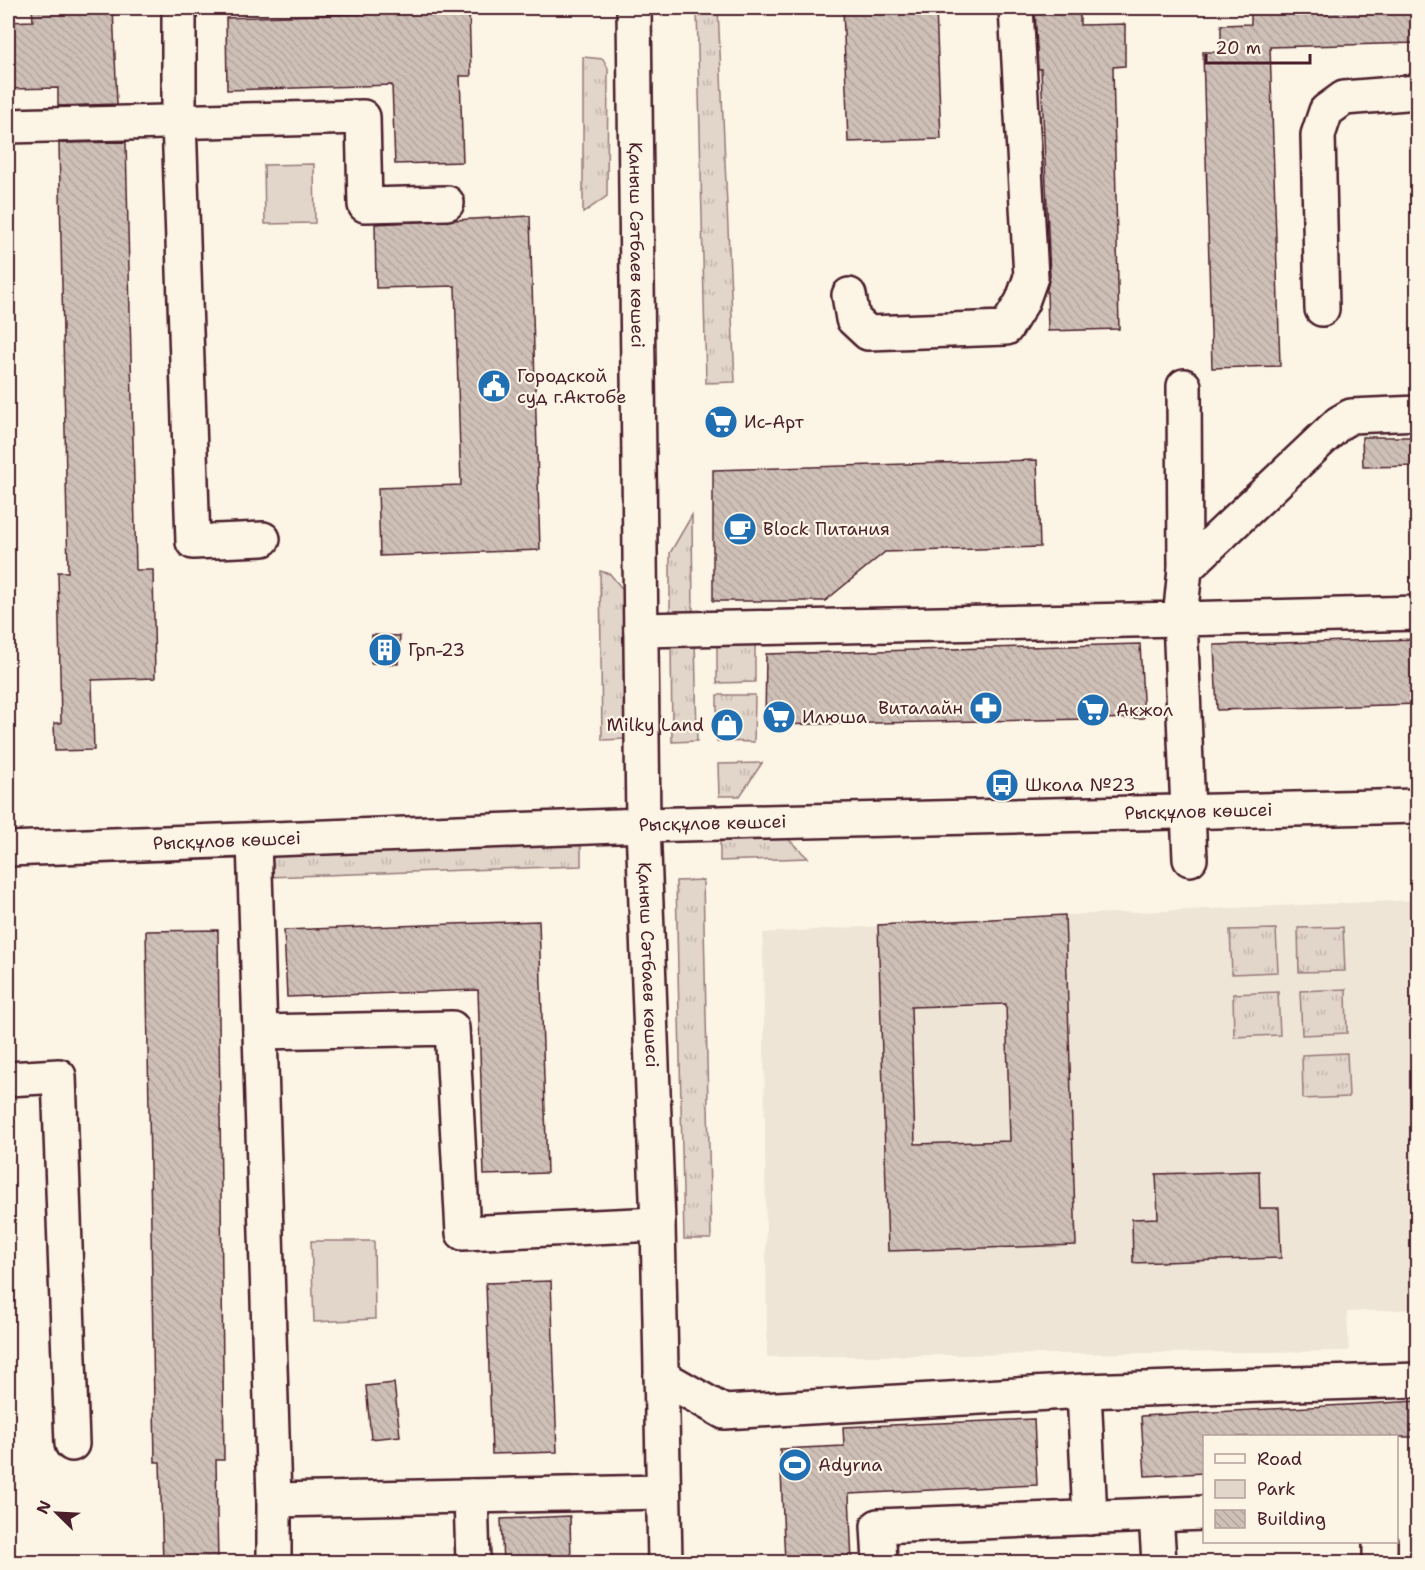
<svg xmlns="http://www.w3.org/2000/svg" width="1425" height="1570" viewBox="0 0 1425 1570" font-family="'Shantell Sans',sans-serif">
<defs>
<pattern id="grass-tufts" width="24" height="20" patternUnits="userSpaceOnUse" patternTransform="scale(1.5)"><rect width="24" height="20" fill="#e2d5ca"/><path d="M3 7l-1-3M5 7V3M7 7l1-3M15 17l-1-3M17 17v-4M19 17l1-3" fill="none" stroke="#c3b6ae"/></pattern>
<pattern id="building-back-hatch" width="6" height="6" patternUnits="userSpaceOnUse" patternTransform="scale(1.5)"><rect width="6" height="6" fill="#cfc0b7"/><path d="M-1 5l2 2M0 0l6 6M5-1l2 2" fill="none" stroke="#b3a59e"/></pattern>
</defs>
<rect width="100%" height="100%" fill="#fcf5e5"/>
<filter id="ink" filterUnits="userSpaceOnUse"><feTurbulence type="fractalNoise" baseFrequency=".0167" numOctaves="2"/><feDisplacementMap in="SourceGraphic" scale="12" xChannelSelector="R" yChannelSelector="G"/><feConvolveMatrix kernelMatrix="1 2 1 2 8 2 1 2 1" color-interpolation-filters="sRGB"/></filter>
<g filter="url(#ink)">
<path fill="#eee5d7" d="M1417 900V1309L1347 1312 1349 1351 767 1357 763 933 1065 915Z"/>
<path fill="url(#grass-tufts)" stroke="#967a7a" stroke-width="1.5" d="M697 8H718L735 382 706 383Z
M583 57 603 59 608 68 607 196 583 213Z
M692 515 693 615 670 616V553Z
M600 571 610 574 624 591 627 739 602 740Z
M671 636H695L697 741 672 742Z
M755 637V682L717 683V638Z
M717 695H755L754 742 717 741Z
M762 763 740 796H719L718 764Z
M788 839 808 858 720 861V841Z
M581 842V866L268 877V863L280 851Z
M703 880 711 1239H684L676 881Z
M1343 927 1345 971 1299 972 1298 928Z
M1276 929 1278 972 1232 974 1230 930Z
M1346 989 1347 1033 1302 1035 1300 991Z
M1278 992 1280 1035 1234 1037 1233 994Z
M1347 1053 1349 1097 1303 1099 1302 1055Z"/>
<path fill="#e2d5ca" stroke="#967a7a" stroke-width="1.5" d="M314 164 315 223 265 224 264 165Z
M311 1241H374L375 1319 314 1322Z"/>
<path fill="url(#building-back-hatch)" stroke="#4a1f2b" stroke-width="1.5" fill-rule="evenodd" d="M32 8H113L117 104 58 106V88L8 89V22L33 21Z
M385 8H469L471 76H460L463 162 395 164 392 85 227 90 226 18 385 13Z
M843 8H936L941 139 848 142Z
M1251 8H1418V43L1270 47 1280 366 1212 368 1203 52H1221V25L1251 24Z
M1080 9V25L1125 24V66L1113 67 1119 329 1048 331 1047 289 1050 276 1041 69H1038L1035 10Z
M126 142 136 570H153L155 678 92 680 94 750 55 751 54 723H61L58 572H68L59 143Z
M530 216 540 550 380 556 378 488 461 485 455 286 376 288 375 224Z
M1362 437H1418V466L1363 467Z
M1037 460 1040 547 885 552 825 601H713V470Z
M372 635 400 636 398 664 371 663Z
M1418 639V704L1217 710 1214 645Z
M1140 644 1144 718 765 725 766 654Z
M1065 915 1076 1245 888 1251 878 925ZM1006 1004 1010 1141 915 1144 911 1007Z
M539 921 547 1173 484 1175 478 990 287 997 284 930Z
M218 930 224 1460H216L218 1563H163L160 1462H155L146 931Z
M1259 1171 1260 1208H1279L1281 1258 1133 1263 1132 1219 1158 1218 1156 1174Z
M551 1281 557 1452 492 1454 486 1283Z
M394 1383 400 1436 371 1439 366 1386Z
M1418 1401V1437H1204V1473L1145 1476 1141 1416Z
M1034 1419 1037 1485 849 1494 852 1563H785L780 1449 844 1446 843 1427Z
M570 1516 571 1563H503L501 1519Z"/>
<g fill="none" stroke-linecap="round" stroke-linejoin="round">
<defs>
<g id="minor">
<path d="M179 8V120L193 542 263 539"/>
<path id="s1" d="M634 8 643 825 658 1224 665 1562"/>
<path d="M8 126 363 117 365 205 447 203"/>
<path d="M849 295 853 319 868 333 1006 328 1022 302 1031 277 1016 8"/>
<path d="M1322 309 1318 135 1326 111 1344 98 1418 92"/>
<path d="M1185 569 1339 423 1351 416 1418 413"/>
<path d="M641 630 1180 619 1185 569 1184 386"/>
<path d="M254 841 260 1032 452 1028 463 1233 658 1224"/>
<path id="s2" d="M8 849 643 825 1418 806"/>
<path d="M1190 859 1180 619 1418 613"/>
<path d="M260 1032 274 1500 663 1492"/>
<path d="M8 1079 59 1076 72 1444"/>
<path d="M661 1376 724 1412 1084 1391 1090 1518"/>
<path d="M1084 1391 1418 1380"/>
<path d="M471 1496 473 1562"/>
<path d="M274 1500V1562"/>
<path d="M1156 1515 1159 1562"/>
<path d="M1380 1542V1562"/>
<path d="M880 1562 878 1526 1204 1513"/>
</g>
</defs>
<use href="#minor" stroke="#4a1f2b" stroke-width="38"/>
<use href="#minor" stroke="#fcf5e5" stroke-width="33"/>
</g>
</g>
<defs>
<symbol id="civic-disc" viewBox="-11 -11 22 22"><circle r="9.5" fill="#1f6fb2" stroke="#fcf5e5"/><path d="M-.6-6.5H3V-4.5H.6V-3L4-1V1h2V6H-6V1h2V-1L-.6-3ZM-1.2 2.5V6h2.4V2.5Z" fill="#fff"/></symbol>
<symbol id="supermarket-disc" viewBox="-11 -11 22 22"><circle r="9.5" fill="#1f6fb2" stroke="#fcf5e5"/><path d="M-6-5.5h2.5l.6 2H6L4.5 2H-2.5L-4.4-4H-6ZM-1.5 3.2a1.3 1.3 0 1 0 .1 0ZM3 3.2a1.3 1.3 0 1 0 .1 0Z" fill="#fff"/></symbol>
<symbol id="cafe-disc" viewBox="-11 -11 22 22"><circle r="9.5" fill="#1f6fb2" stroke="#fcf5e5"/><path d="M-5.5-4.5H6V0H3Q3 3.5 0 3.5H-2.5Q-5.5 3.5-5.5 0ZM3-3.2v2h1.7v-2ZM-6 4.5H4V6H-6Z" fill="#fff"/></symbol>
<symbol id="building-disc" viewBox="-11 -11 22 22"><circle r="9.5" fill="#1f6fb2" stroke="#fcf5e5"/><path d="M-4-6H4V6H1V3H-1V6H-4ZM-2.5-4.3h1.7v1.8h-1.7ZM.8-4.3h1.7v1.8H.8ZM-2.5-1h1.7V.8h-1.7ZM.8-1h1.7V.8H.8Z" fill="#fff"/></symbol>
<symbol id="pharmacy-disc" viewBox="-11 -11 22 22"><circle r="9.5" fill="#1f6fb2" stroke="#fcf5e5"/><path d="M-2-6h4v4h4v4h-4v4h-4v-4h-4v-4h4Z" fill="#fff"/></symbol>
<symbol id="shop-disc" viewBox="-11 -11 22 22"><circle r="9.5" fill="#1f6fb2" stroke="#fcf5e5"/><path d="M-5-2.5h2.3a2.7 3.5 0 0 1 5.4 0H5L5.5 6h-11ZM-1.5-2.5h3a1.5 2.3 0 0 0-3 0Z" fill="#fff"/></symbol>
<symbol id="bus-disc" viewBox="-11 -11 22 22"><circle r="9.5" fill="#1f6fb2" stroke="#fcf5e5"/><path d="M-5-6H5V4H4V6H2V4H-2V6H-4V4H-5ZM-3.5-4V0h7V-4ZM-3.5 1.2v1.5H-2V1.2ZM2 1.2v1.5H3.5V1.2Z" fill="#fff"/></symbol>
<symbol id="stadium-disc" viewBox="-11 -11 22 22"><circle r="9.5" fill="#1f6fb2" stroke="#fcf5e5"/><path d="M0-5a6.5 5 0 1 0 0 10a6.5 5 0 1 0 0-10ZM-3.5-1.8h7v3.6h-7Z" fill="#fff"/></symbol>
</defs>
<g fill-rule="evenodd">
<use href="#civic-disc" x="475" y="367" width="38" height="38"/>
<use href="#supermarket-disc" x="702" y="403" width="38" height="38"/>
<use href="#cafe-disc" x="721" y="510" width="38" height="38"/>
<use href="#building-disc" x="366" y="631" width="38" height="38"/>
<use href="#pharmacy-disc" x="967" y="689" width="38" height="38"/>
<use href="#supermarket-disc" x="1074" y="691" width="38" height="38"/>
<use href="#supermarket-disc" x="760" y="698" width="38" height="38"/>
<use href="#shop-disc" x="708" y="706" width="38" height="38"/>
<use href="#bus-disc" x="983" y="766" width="38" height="38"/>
<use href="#stadium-disc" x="776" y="1446" width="38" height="38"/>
</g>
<g text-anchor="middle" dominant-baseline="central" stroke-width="4.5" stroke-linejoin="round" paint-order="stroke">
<g font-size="18" fill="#4a1f2b" stroke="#fcf5e5">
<text stroke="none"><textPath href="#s1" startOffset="237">Қаныш Сәтбаев көшесі</textPath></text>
<text stroke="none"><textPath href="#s2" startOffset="1191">Рысқұлов көшсеі</textPath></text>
<text stroke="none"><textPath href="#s2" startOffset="705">Рысқұлов көшсеі</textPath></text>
<text stroke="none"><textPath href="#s2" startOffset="219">Рысқұлов көшсеі</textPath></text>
<text stroke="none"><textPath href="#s1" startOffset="957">Қаныш Сәтбаев көшесі</textPath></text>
</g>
<g font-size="18" fill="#4a1f2b" stroke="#fcf5e5" text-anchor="start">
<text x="517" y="376">Городской<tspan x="517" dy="21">суд г.Актобе</tspan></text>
<text x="744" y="422">Ис-Арт</text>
<text x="763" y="529">Block Питания</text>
<text x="408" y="650">Грп-23</text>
<text x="963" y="708" text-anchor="end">Виталайн</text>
<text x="1116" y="710">Акжол</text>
<text x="802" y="717">Илюша</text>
<text x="704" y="725" text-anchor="end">Milky Land</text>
<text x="1025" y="785">Школа №23</text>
<text x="818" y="1465">Adyrna</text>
</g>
</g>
<rect width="1425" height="1570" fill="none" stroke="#fcf5e5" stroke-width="30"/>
<rect x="15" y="15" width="1395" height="1540" fill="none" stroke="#4a1f2b" stroke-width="2" filter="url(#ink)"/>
<rect x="1203" y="1435" width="195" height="108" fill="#fcf5e5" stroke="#b59f9b" stroke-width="1.5"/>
<rect x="1215" y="1454" width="30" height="9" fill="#fcf5e5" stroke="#b59f9b" stroke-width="1.5"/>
<text x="1257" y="1465" font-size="18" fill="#4a1f2b">Road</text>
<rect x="1215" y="1480" width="30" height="18" fill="#e2d5ca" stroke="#b59f9b" stroke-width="1.5"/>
<text x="1257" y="1495" font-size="18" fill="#4a1f2b">Park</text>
<rect x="1215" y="1510" width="30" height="18" fill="url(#building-back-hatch)" stroke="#b59f9b" stroke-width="1.5"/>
<text x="1257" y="1525" font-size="18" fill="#4a1f2b">Building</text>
<g transform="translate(57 1513) rotate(294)" stroke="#fcf5e5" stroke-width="4.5" paint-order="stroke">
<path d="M0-4.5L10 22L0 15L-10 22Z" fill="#4a1f2b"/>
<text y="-9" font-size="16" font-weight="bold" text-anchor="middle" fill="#4a1f2b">N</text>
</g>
<path d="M1206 54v9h104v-9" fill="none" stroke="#4a1f2b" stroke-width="3"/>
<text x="1215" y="54" font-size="18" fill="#4a1f2b" stroke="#fcf5e5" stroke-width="4.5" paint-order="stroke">20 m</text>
</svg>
